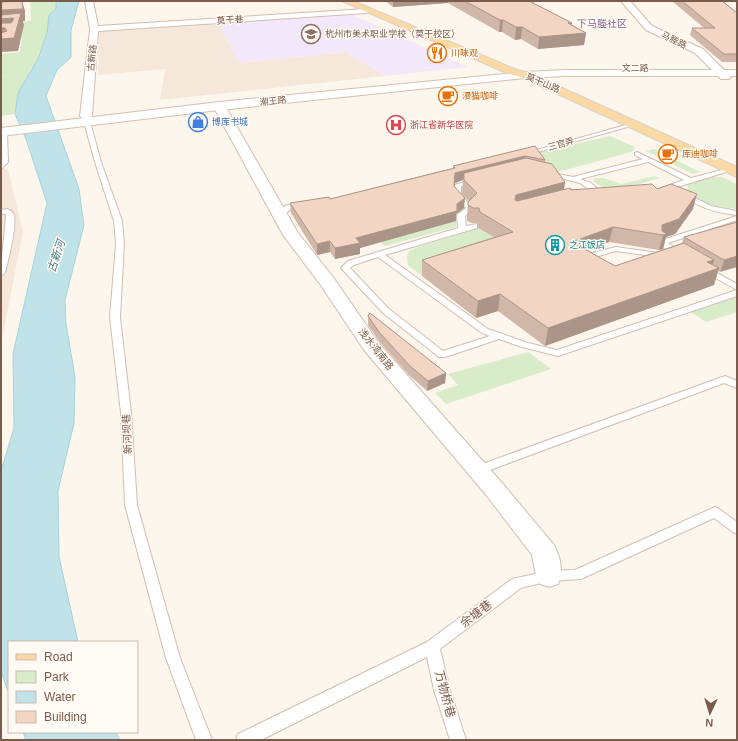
<svg xmlns="http://www.w3.org/2000/svg" width="738" height="741" viewBox="0 0 738 741" font-family="Helvetica,'Noto Sans SC',sans-serif">
<rect width="100%" height="100%" fill="#fdf6ec"/>
<path fill="#f5e8da" d="M218 22 239 63 346 52 385 76 160 100 165 69 98 75 99 30Z
M1 167 8 170 23 232 1 344Z"/>
<path fill="#f3e8fa" d="M351 14 468 67 385 76 346 52 239 63 218 22Z"/>
<path fill="#d8ecc9" d="M30 1H56V9L49 15 47 33 38 59 18 93 15 114 1 116V81L3 75H1V54L20 52 24 22 31 20Z
M610 136 635 147 631 152 544 176 502 161Z
M654 149 700 172 693 174 646 151Z
M654 176 660 178 617 190 602 187 593 181 595 178H604L622 184Z
M713 177H722L737 184V209C718 207 697 204 687 187L689 183Z
M461 203 467 210 456 215V227L384 246 368 226Z
M480 228 511 247 422 276 408 265 407 256 409 251 418 247Z
M737 295V312L706 322 689 311Z
M528 352 551 369 446 404 435 393 458 385 448 374Z"/>
<path fill="#bfe3e8" stroke="#a5d3da" d="M56 1H79L71 30V57L57 70 46 96 79 189 84 225 65 300 66 324 75 377 74 423 58 491 59 557 78 642H9V694L1 671V471L14 428 13 354 47 203 26 139 15 114 18 93 38 59 47 33 49 15 56 9Z
M23 732H116L120 740H26Z"/>
<g fill="none" stroke-linecap="round" stroke-linejoin="round">
<defs>
<path id="service" d="M87 120 90 122 101 162 122 221 124 244 120 317 131 413 137 505 180 658 212 740H196L166 658 125 505 121 413 110 317 116 244 114 221 95 162 84 122Z
M633 123 638 124 527 155 522 154Z
M4 130 7 132 8 162 1 169V132Z
M637 152 691 178 730 168 733 170 661 192 659 191V189L684 180 648 162 580 179 591 183 604 195 600 197 580 183 545 174 548 172 573 177 643 159 635 155V153Z
M476 179 478 180V182L461 186V195L474 208 465 216 466 226 477 224V228L385 255 488 329 528 343 557 350 737 290 703 271 702 269 703 267H706L737 284V296L558 356 522 347 499 339 445 357H439L383 313 341 268 348 261 458 228 457 215 466 208 454 195V185ZM378 257 482 333 490 336 443 351 389 309 350 268 354 265Z
M683 192 711 206 737 211V215C716 213 698 207 681 195V193Z
M303 203 307 205 306 207C294 209 289 206 284 218H281L277 216C280 204 292 204 303 203Z
M7 209C10 210 13 212 14 215 17 227 8 260 5 273L1 276C1 255 5 236 6 215L5 214H1V210Z
M737 216V220L668 243 678 250 659 257 616 251 595 257 596 262 599 264 598 266H592L588 263V254L616 247 658 253 667 250 659 245V241Z
M725 376 737 381V388L724 383 482 473H474L472 470 474 467Z
M715 507 719 509 737 522V534L733 532 714 518 581 579 549 581 521 588 440 649 450 690 466 740H450L434 690 427 657 261 740H236L238 734 427 642 512 579 549 571 575 570Z"/>
<path id="minor" d="M85 1H93L98 26 366 9 370 11 366 13 98 31 92 116 90 118H82L80 116 90 29Z
M219 103 225 106 298 233 333 277 378 342 503 484 554 545C560 556 564 572 558 584L549 587 540 584 536 576 532 555 487 496 364 350 320 284 283 235 213 106Z"/>
<path id="tertiary" d="M621 1H630L652 26 703 49 731 77 729 79H721L695 53 646 30Z"/>
<path id="secondary" d="M565 70H737V76H565L525 78 219 110 1 136V128L219 102 525 72Z"/>
<path id="primary" d="M342 1H353L517 70 529 73 737 167V177L521 77 509 74Z"/>
</defs>
<use href="#service" stroke="#d1beb0" stroke-width="2"/>
<use href="#minor" stroke="#d1beb0" stroke-width="2"/>
<use href="#tertiary" stroke="#d1beb0" stroke-width="2"/>
<use href="#secondary" stroke="#d6c0b0" stroke-width="2"/>
<use href="#primary" stroke="#dad1cd" stroke-width="2"/>
<use href="#service" fill="#fff" fill-rule="evenodd"/>
<use href="#minor" fill="#fff" fill-rule="evenodd"/>
<use href="#tertiary" fill="#fff" fill-rule="evenodd"/>
<use href="#secondary" fill="#fff" fill-rule="evenodd"/>
<use href="#primary" fill="#fbd9a5" fill-rule="evenodd"/>
</g>
<path fill="#d1b7a8" d="M385 1H550L531 2 572 25 586 33 584 45 538 49 521 39 515 40 502 32H499L448 3 393 7Z
M672 1H722L737 13V62H722L690 35 692 28H704Z
M535 146 545 160V162L565 182 564 189H657L693 209 675 234 666 237 663 249 659 250 609 242 588 251 615 266 682 243 684 237 737 222 720 272 718 271 714 285 545 346 498 311 476 318 422 276V260L494 237 478 228V223H472L467 221V217L468 202 469 201 462 194 463 180 455 183 454 187 464 208 456 214V221L360 248V254L335 259 330 252 317 255 291 213 290 203 330 199 453 168V166Z
M368 316 446 373 445 383 427 391 409 375 379 341 368 325Z"/>
<path fill="#aa9588" fill-rule="evenodd" d="M22 1 25 11V21H23L24 25 18 51 1 52V10L23 9ZM13 18 14 19 15 21H19L14 38H8L5 28 7 31 16 30Z
M393 1H448V3L393 7Z
M512 1H550L512 4Z
M500 20H503L502 32H499Z
M568 23H572L571 34 586 33 584 45 538 49 539 37Z
M516 27H522L521 39 515 40Z
M525 156 524 166 464 180V173L463 180 455 183 453 196 455 173Z
M565 182 563 196 515 210 516 195Z
M697 194 693 209 675 234 666 237 663 249 659 250 663 235 662 225Z
M465 198 464 208 456 214V221L360 248V254L335 259V248L356 238 457 204Z
M613 227 609 242 569 258 572 242Z
M330 241V252L317 255V244Z
M737 256V267L720 272 724 260Z
M714 260 711 271 719 268 714 285 545 346 548 328 707 262Z
M500 294 498 311 476 318 478 301Z
M446 373 445 383 427 391 428 381Z"/>
<path fill="#f3d5c3" stroke="#aa9588" d="M22 1 23 9 1 10V2Z
M465 1H529L572 23H568L586 33 539 37 522 27H516L503 20H500Z
M682 1H722L737 13V54H724L692 28H715Z
M21 13 14 38 1 39V33L7 31 5 28H1V23H11L14 19 13 18 1 19V15Z
M535 146 545 160 525 156 455 173 454 186 465 198 457 204V211L356 238 360 243 335 248 330 241 317 244 290 203 329 197 330 199 455 168 453 166Z
M526 158 552 164 565 182 516 195 515 200 517 201 570 188 571 190 652 184 657 189 671 184 697 194 679 219 662 225V231L667 234 663 235 613 227 572 242 615 266 684 243 714 260 707 262 719 268 548 328 500 294 478 301 422 260 513 232 480 212 479 208H473L468 205V202L477 193 464 180V173Z
M737 222V256L724 260 684 237Z
M370 313 446 373 428 381 410 366 379 332 368 316Z"/>
<defs>
<symbol id="school-ring" viewBox="-11 -11 22 22"><circle r="9.5" fill="#fffaf3" stroke="#8d6e63" stroke-width="1.5"/><path d="M0-5L7-2L0 1L-7-2ZM-4 1L0 2.5L4 1V4Q0 6-4 4Z" fill="#8d6e63"/></symbol>
<symbol id="restaurant-ring" viewBox="-11 -11 22 22"><circle r="9.5" fill="#fffaf3" stroke="#e8710a" stroke-width="1.5"/><path d="M-5-6h1v4h1v-4h1v4h1v-4h1v5L-1.5 .5V6h-2V.5L-5-1ZM5-6V6H3V1.5H1.5Q1.5-4 5-6Z" fill="#e8710a"/></symbol>
<symbol id="cafe-ring" viewBox="-11 -11 22 22"><circle r="9.5" fill="#fffaf3" stroke="#e8710a" stroke-width="1.5"/><path d="M-5.5-4.5H6V0H3Q3 3.5 0 3.5H-2.5Q-5.5 3.5-5.5 0ZM3-3.2v2h1.7v-2ZM-6 4.5H4V6H-6Z" fill="#e8710a"/></symbol>
<symbol id="shop-ring" viewBox="-11 -11 22 22"><circle r="9.5" fill="#fffaf3" stroke="#3f7fe0" stroke-width="1.5"/><path d="M-5-2.5h2.3a2.7 3.5 0 0 1 5.4 0H5L5.5 6h-11ZM-1.5-2.5h3a1.5 2.3 0 0 0-3 0Z" fill="#3f7fe0"/></symbol>
<symbol id="hospital-ring" viewBox="-11 -11 22 22"><circle r="9.5" fill="#fffaf3" stroke="#e0444e" stroke-width="1.5"/><path d="M-5-5h3v3.5h4V-5h3V5h-3V1.5h-4V5h-3Z" fill="#e0444e"/></symbol>
<symbol id="building-ring" viewBox="-11 -11 22 22"><circle r="9.5" fill="#fffaf3" stroke="#0f9aa8" stroke-width="1.5"/><path d="M-4-6H4V6H1V3H-1V6H-4ZM-2.5-4.3h1.7v1.8h-1.7ZM.8-4.3h1.7v1.8H.8ZM-2.5-1h1.7V.8h-1.7ZM.8-1h1.7V.8H.8Z" fill="#0f9aa8"/></symbol>
</defs>
<g fill-rule="evenodd">
<use href="#school-ring" x="300" y="23" width="22" height="22"/>
<use href="#restaurant-ring" x="426" y="42" width="22" height="22"/>
<use href="#cafe-ring" x="437" y="85" width="22" height="22"/>
<use href="#shop-ring" x="187" y="111" width="22" height="22"/>
<use href="#hospital-ring" x="385" y="114" width="22" height="22"/>
<use href="#cafe-ring" x="657" y="143" width="22" height="22"/>
<use href="#building-ring" x="544" y="234" width="22" height="22"/>
</g>
<g text-anchor="middle" dominant-baseline="central" stroke-width="3" stroke-linejoin="round" paint-order="stroke">
<g font-size="9" fill="#7a5c4d" stroke="#fffaf3">
<text transform="translate(230 20) rotate(-4)">莫干巷</text>
<text transform="translate(674 40) rotate(26)">马塍路</text>
<text transform="translate(92 58) rotate(-85)">古新路</text>
<text x="635" y="68">文二路</text>
<text transform="translate(543 83) rotate(23)">莫干山路</text>
<text transform="translate(273 101) rotate(-6)">潮王路</text>
<text transform="translate(561 144) rotate(-15)">三官弄</text>
</g>
<g font-size="9" fill="#785e54" stroke="#fffaf3" text-anchor="start">
<text x="325" y="34">杭州市美术职业学校（莫干校区）</text>
</g>
<g font-size="9" fill="#c56008" stroke="#fffaf3" text-anchor="start">
<text x="451" y="53">川味观</text>
<text x="462" y="96">漫猫咖啡</text>
<text x="682" y="154">库迪咖啡</text>
</g>
<g font-size="9" fill="#366cbe" stroke="#fffaf3" text-anchor="start">
<text x="212" y="122">博库书城</text>
</g>
<g font-size="9" fill="#be3a42" stroke="#fffaf3" text-anchor="start">
<text x="410" y="125">浙江省新华医院</text>
</g>
<g font-size="9" fill="#0d838f" stroke="#fffaf3" text-anchor="start">
<text x="569" y="245">之江饭店</text>
</g>
<g font-size="10" fill="#846695" stroke="#fffaf3">
<text x="602" y="23">下马塍社区</text>
</g>
<g font-size="10" fill="#7a5c4d" stroke="#fffaf3">
<text transform="translate(376 349) rotate(52)">浅水湾南路</text>
<text transform="translate(127 434) rotate(-93)">新河坝巷</text>
</g>
<g font-size="11" font-style="italic" fill="#437c86" stroke="#fffaf3">
<text transform="translate(56 256) rotate(-71)">古新河</text>
</g>
<g font-size="12" fill="#7a5c4d" stroke="#fffaf3">
<text transform="translate(476 614) rotate(-37)">余塘巷</text>
<text transform="translate(445 694) rotate(75)">万物桥巷</text>
</g>
</g>
<rect width="738" height="741" fill="none" stroke="#7a5c4d" stroke-width="4"/>
<rect x="8" y="641" width="130" height="92" fill="#fffaf3" stroke="#cabbb1"/>
<rect x="16" y="654" width="20" height="6" fill="#fbd9a5" stroke="#cabbb1"/>
<text x="44" y="661" font-size="12" fill="#7a5c4d">Road</text>
<rect x="16" y="671" width="20" height="12" fill="#d8ecc9" stroke="#cabbb1"/>
<text x="44" y="681" font-size="12" fill="#7a5c4d">Park</text>
<rect x="16" y="691" width="20" height="12" fill="#bfe3e8" stroke="#cabbb1"/>
<text x="44" y="701" font-size="12" fill="#7a5c4d">Water</text>
<rect x="16" y="711" width="20" height="12" fill="#f3d5c3" stroke="#cabbb1"/>
<text x="44" y="721" font-size="12" fill="#7a5c4d">Building</text>
<g transform="translate(710 713) rotate(184)" stroke="#fffaf3" stroke-width="3" paint-order="stroke">
<path d="M0-3L7 15L0 10L-7 15Z" fill="#7a5c4d"/>
<text y="-6" font-size="11" font-weight="bold" text-anchor="middle" fill="#7a5c4d">N</text>
</g>
</svg>
